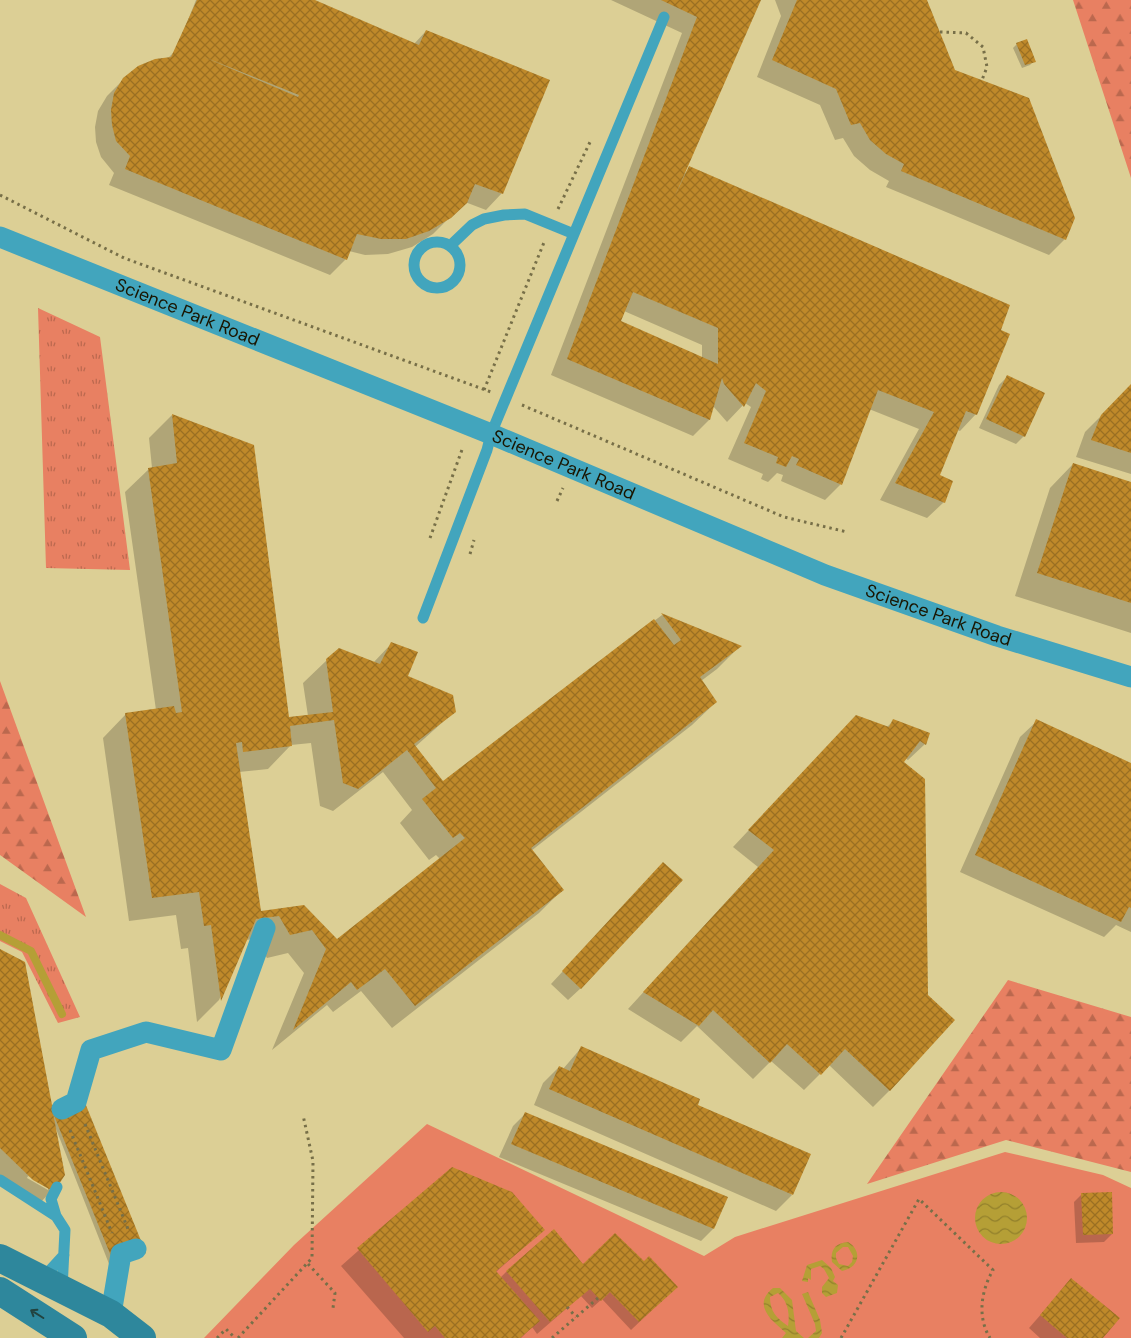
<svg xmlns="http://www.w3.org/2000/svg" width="1131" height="1338" viewBox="0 0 1131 1338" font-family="'DM Sans',sans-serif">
<defs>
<pattern id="grass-tufts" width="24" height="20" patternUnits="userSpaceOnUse" patternTransform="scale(1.25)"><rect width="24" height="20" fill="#e88062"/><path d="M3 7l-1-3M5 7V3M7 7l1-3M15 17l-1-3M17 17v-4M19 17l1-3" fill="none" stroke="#bb684e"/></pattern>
<pattern id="forest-firs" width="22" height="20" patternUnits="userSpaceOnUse" patternTransform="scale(1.25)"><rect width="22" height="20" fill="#e88062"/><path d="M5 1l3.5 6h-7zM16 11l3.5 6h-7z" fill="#bb684e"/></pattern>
<pattern id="water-waves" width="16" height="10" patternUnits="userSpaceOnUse" patternTransform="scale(1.25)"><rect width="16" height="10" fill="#b59f36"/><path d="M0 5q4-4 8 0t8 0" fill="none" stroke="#92802b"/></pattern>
<pattern id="building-cross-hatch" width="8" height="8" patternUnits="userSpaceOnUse" patternTransform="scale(1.25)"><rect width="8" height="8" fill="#bf892a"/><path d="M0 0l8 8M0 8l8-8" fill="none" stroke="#9a6f22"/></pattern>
</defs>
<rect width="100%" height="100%" fill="#dccf95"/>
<path fill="url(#grass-tufts)" d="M38 308 100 337 130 570 46 568Z
M0 884 26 898 80 1017 58 1023 22 952 0 941Z"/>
<path fill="url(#forest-firs)" d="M1073 0H1131V178Z
M0 681 86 917 0 855Z
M1008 980 1131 1017V1172L1006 1140 867 1184Z"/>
<path fill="#e88062" d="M427 1124 704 1256 735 1237 1005 1152 1103 1175 1131 1188V1338H204L294 1245Z"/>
<path fill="url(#water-waves)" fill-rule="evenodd" d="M975 1218a26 26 0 1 1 52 0a26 26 0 1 1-52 0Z
M848 1242C863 1251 859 1268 842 1271L832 1262C830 1249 836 1243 848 1242ZM843 1247H848L853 1256 852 1262 848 1266 839 1264 836 1258V1253Z
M822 1260 831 1268 835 1277 833 1281 838 1285 837 1293 826 1297 822 1293V1287L829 1278 824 1269 820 1266 811 1269V1280L808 1278V1282L802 1281 807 1265Z
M773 1288H780L792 1300 796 1331 804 1338H782L786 1333C771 1320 752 1305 773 1288ZM778 1293C788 1301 790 1314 788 1326 776 1318 770 1311 770 1297Z
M808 1292 820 1320 822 1333 819 1338H808L816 1331 815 1324 802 1294Z"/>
<path fill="#0003" fill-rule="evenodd" d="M196 0H312L414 44 426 31 502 193 486 210 465 202 433 234 412 247 388 254 365 255 349 251 346 259 330 275 109 185 114 173 101 157 96 142 95 127 98 111 107 96 124 79 167 59 176 50Z
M611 0H759L684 174 690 168 999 330 976 414 960 431 957 430 938 476 944 502 927 518 880 500 919 429 869 409 841 484 825 500 781 481 783 475 777 473 768 482 761 479 763 474 728 459 751 407 745 403 727 422 713 406 709 420 693 436 551 375 682 33ZM624 311 702 345V358L619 321Z
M775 0H925L954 71 1065 239 1049 255 886 187 889 181 870 170 854 156 843 138 835 140 820 105 757 77 781 16Z
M1017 44 1034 61 1030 65 1022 68 1013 48Z
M1007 377 1024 436 1016 444 979 428 999 385Z
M1131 386V474L1076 457 1085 432Z
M172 415 288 718 308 716 303 683 327 660 373 663 391 644 406 677 455 711 415 747 443 782 662 615 740 646 717 669 701 681 716 702 692 725 531 851 562 890 539 913 392 1028 361 991 333 1012 327 1005 272 1050 304 973 288 953 267 958 255 939 245 940 219 1000 197 1022 188 948 181 949 176 915 129 921 103 738 126 714 156 710 125 492 149 469 152 468 149 438ZM311 743 320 806 333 811 383 772 412 810 400 823 429 860 436 855 440 859 337 941 304 906 260 912 239 772 268 769 291 745Z
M1073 464 1131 483V633L1015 596 1050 488Z
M893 721 929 734 925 744 908 760 905 758 902 762 927 996 890 1090 873 1107 829 1065 804 1090 771 1061 753 1079 697 1026 681 1042 628 1009 758 867 733 847 840 733 886 728Z
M1037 721 1131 764V932L1116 925 1104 937 960 872 1020 737Z
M651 876 581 988 568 1000 551 984Z
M0 950 51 1107 141 1257 111 1269 56 1129V1186L40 1203 0 1180ZM28 1176 48 1187V1190L27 1178Z
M581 1048 696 1105 792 1195 776 1211 534 1105 543 1083 559 1067 563 1069Z
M525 1114 726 1198 713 1229 701 1241 499 1157 513 1126Z
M452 1168 543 1230 496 1272 500 1278 507 1271 583 1265 668 1295 631 1330 602 1299 592 1308 581 1296 537 1334 532 1327 521 1338H404L341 1266Z
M1082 1194 1112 1234 1104 1242 1076 1243 1074 1202Z
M1071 1280 1101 1338H1040L1029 1328Z"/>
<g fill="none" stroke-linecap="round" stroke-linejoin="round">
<path stroke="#b59f36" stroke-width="8" d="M0 935 31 951 62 1014"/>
</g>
<path fill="url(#building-cross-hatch)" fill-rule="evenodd" d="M197 0H315L419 45 426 30 550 80 503 194 475 184 467 203 451 218 429 231 406 239H381L357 234 347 260 125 169 130 156 116 141 112 125 111 110 114 93 123 78 138 66 155 59 171 57ZM204 57 299 95 298 97Z
M661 0H761L674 198 689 166 1010 305 1001 330 1010 334 977 415 966 411 940 475 953 481 945 503 895 483 934 412 878 390 842 485 796 465 799 459 792 456 786 467 776 463 778 457 744 443 766 391 756 383 744 407 724 384 722 378 710 420 567 359 697 17ZM633 292 718 328V364L621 321Z
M797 0H927L955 70 1029 98 1075 218 1066 240 901 171 904 164 886 154 870 140 860 123 851 125 836 89 772 60Z
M1027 39 1036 62 1025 65 1016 43Z
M1007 375 1045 393 1025 437 986 419Z
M1131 384V453L1091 440 1101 415Z
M172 414 254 445 289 717 333 712 326 659 339 648 380 664 391 642 418 652 408 676 453 695 456 712 414 744 443 781 654 619 674 645 681 640 661 613 742 646 700 677 717 702 531 848 564 890 415 1006 385 969 357 990 351 982 293 1030 326 949 312 930 290 935 279 916 256 919 221 1001 211 925 204 926 199 892 152 898 125 713 174 706 176 713 182 712 148 468 177 463ZM334 720 343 783 358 789 407 750 436 788 422 799 453 838 460 833 465 838 337 939 304 905 261 911 236 743 242 742 243 752 292 746 290 726Z
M1073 463 1131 482V603L1037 573Z
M856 715 889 727 893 719 930 733 926 745 920 741 904 762 925 779 928 995 955 1020 890 1091 845 1049 821 1075 787 1044 770 1063 713 1010 699 1026 643 992 774 850 748 830Z
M1036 719 1131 763V908L1129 907 1121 922 975 855Z
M663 862 683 880 581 989 562 971Z
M0 949 25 962 52 1105 81 1093 146 1253 115 1266 53 1113 65 1175 57 1187 49 1189 33 1180 0 1148Z
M581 1046 700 1099 698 1105 811 1154 793 1195 549 1089 559 1066 570 1071Z
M525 1112 728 1197 714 1229 511 1144Z
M452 1167 512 1192 545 1230 496 1271 540 1321 520 1338H445L435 1326 428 1332 357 1248Z
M1112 1192 1113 1234 1083 1235 1081 1193Z
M554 1229 583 1264 615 1233 644 1261 649 1256 678 1287 639 1322 610 1292 601 1301 590 1289 550 1322 506 1271Z
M1071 1278 1120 1318 1103 1338H1067L1040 1315Z"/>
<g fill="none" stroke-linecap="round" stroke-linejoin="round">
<path stroke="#776f48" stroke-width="3" stroke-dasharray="2.5 4" stroke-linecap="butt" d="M940 32 966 33 983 47 987 67 982 80
M0 195 124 258 491 392
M558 209 591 140
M484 390 545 240
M522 405 784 517 847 532
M557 501 563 488
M430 538 463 447
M470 554 474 540
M85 1124 128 1229
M70 1130 112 1233
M308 1264 335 1293 333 1308
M567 1307 576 1317
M217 1338 226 1329 235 1338
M238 1338 312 1258 313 1161 303 1115
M552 1338 598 1298
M841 1338 919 1199 993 1270C981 1291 977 1317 990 1338"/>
<path stroke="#42a5bd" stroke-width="11" d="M414 265a23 23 0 1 1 46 0a23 23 0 1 1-46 0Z
M450 246 472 225 484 219 504 215 525 214 574 234
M423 618 487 450 491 434 664 17
M0 1180 56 1216 65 1230 62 1289
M56 1216 51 1199 57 1187
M42 1279 64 1255"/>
<g stroke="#42a5bd" stroke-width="21">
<path id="s1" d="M0 237 491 434 825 575 997 636 1131 677"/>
<path d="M62 1109 76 1102 91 1050 146 1032 221 1050 265 928"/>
<path d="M111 1314 121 1254 136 1249"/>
</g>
<path stroke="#2e879c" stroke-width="28" d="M0 1258 111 1314 142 1338
M0 1291 73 1338"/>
</g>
<defs><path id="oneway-shaft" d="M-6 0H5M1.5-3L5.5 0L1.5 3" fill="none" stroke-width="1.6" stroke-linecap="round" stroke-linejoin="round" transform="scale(1.25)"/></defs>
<use stroke="#22433f" href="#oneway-shaft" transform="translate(37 1314) rotate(-148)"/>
<g text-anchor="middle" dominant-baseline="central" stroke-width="4" stroke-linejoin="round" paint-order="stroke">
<g font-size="18" fill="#1a1501" stroke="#e9dda2">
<text stroke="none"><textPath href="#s1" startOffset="202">Science Park Road</textPath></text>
<text stroke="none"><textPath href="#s1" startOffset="608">Science Park Road</textPath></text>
<text stroke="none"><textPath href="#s1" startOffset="1012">Science Park Road</textPath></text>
</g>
</g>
</svg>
